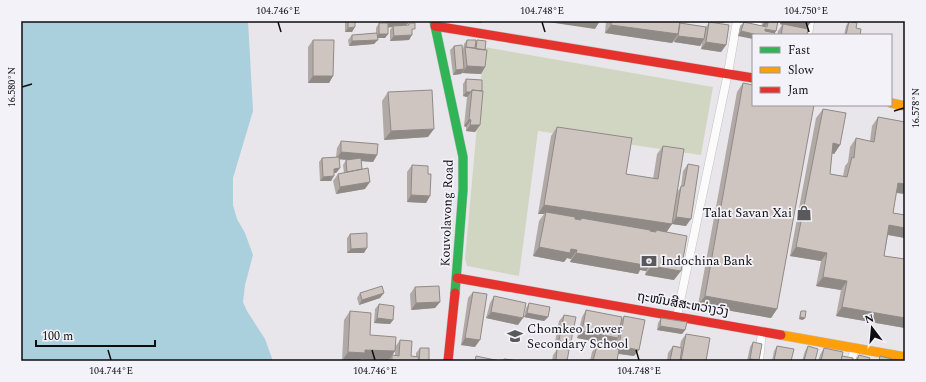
<svg xmlns="http://www.w3.org/2000/svg" width="926" height="382" viewBox="0 0 926 382" font-family="Spectral,'Noto Sans Lao',serif">
<rect width="100%" height="100%" fill="#e8e6ea"/>
<path fill="#d1d6c2" d="M484 47 713 87 701 155 538 131 519 276 467 266 465 259Z"/>
<path fill="#aad0de" d="M21 21H248L253 111 233 178V205L237 219 245 233 253 255 245 285 243 302 247 311 265 339 273 361H21Z"/>
<g fill="none" stroke-linecap="round" stroke-linejoin="round">
<defs>
<path id="street" d="M740 21 757 24
M808 35 810 21
M677 316 728 73 737 21
M759 361 762 331
M851 361 855 348"/>
<path id="fast" d="M434 21 463 157V190L455 293"/>
<path id="slow" d="M891 103 905 106
M781 335 905 357"/>
<path id="jam" d="M435 26 753 78
M457 278 781 335
M448 361 455 293"/>
</defs>
<use href="#street" stroke="#c3c1c5" stroke-width="9"/>
<use href="#fast" stroke="#c3c1c5" stroke-width="10"/>
<use href="#slow" stroke="#c3c1c5" stroke-width="10"/>
<use href="#jam" stroke="#c3c1c5" stroke-width="10"/>
<use href="#street" stroke="#fcfbfc" stroke-width="8"/>
<use href="#fast" stroke="#30b455" stroke-width="9"/>
<use href="#slow" stroke="#ff9f0a" stroke-width="9"/>
<use href="#jam" stroke="#e5322d" stroke-width="9"/>
</g>
<path fill="#b1a9a6" d="M345 21H355L352 32H345Z
M386 21H408V23L406 25H408L409 23 412 34 409 40 390 41V30L392 27H388V34L385 38H378L374 44 349 46 348 40 352 35 376 33V28L379 23H386Z
M606 21H680V23L706 27 709 22 726 45 721 52 701 49 702 42 700 46 674 42V41L672 43 605 33Z
M763 21H778L776 31 775 33 738 36 740 26 744 22 762 26Z
M781 21H811L806 28 807 35H777L778 31 782 25 780 24Z
M849 21 856 28 860 35H844L846 26Z
M313 40 333 76 329 83H308V47Z
M467 40 476 43 477 40 485 50V67L481 74 462 73 461 74 453 75 450 50 454 46 462 51 463 49 464 44Z
M466 79 482 80 480 125 475 132 466 131V127L464 126 467 97 463 96V84Z
M743 83 777 309 771 318 698 305 737 92Z
M388 92 428 137 384 140 382 101Z
M823 109 840 145 834 154 832 153 830 174 843 176 845 166 848 162 850 147 856 138 870 141 872 126 878 117 905 122V194L896 193 893 213 905 215V238L888 235 884 256 904 259 905 255V328L836 316 841 290 816 286 821 261 790 256 816 118Z
M557 127 626 174 653 179 657 154 663 146 677 192 681 187 683 171 688 164 686 226 672 224 666 232 674 280 645 275 646 271 640 270 638 274 570 262 571 259 567 258 564 262 533 256 539 221 544 214H538L551 136Z
M341 141 377 155 373 162 361 161 365 189 336 194 333 181 338 174 344 173 343 165 346 160H348L339 159 340 168 336 173H334L331 181H320L319 162 322 158 336 157 337 148Z
M412 165 428 174 430 196 426 203 407 202V172Z
M350 234 364 253H347V238Z
M415 287 440 302 435 308 411 310 410 294Z
M473 292 475 347 461 345 468 298Z
M360 293 380 298 359 305 357 298Z
M494 296 518 325 486 318 490 303Z
M529 303 548 317 544 321 524 317 526 308Z
M379 304 393 320 390 324 374 323 375 309Z
M586 310 621 321 624 316 634 356 618 354 617 361H590L592 352 597 345 615 349 617 340 613 345 577 338 582 317Z
M350 311 370 335 395 351 389 360 361 359 359 361H342L344 320Z
M801 311 803 320 799 319 800 313Z
M564 315 567 350V361H552L553 355 556 351V348L554 347 559 321Z
M661 318 685 330 682 334 657 330 658 323Z
M686 334 706 361H667L668 353 673 346 680 347 681 341Z
M400 340 411 356 416 357V353L420 348 429 361H388L392 355 395 356V347Z
M753 342 759 360V361H747L750 347Z
M777 346 791 361H772L774 351Z
M808 346 815 361H802L805 351Z
M824 348 842 356 853 361H818L820 355Z
M859 355 869 361H854Z"/>
<path fill="#908a87" d="M324 21H340L323 22Z
M466 21H483L481 23 466 22Z
M541 21H600L595 29Z
M711 21H726L724 23 710 22Z
M782 21H803L811 22 806 29 780 24Z
M765 22 768 23 764 27H761Z
M389 23H408L405 27 393 26 392 27 386 28Z
M611 25 678 34 672 43 605 33Z
M355 27 352 32H345L348 28Z
M765 29 776 31 773 35 762 34Z
M741 31 758 35H753V39L738 36Z
M379 34H388L385 38H376Z
M412 35 409 40 390 41 394 36Z
M678 36 704 39 700 46 674 42Z
M378 40 374 44 349 46 352 41Z
M706 42 726 45 721 52 701 49Z
M467 66 485 67 481 74 462 73Z
M464 69 461 74 453 75 456 70Z
M313 76H333L329 83H308Z
M466 92H471L467 97 463 96Z
M469 119 471 120 466 127 464 126Z
M470 125H480L475 132 466 131Z
M434 129 428 137 384 140 391 131Z
M833 143 840 145 834 154 827 152Z
M341 152 377 155 373 162 336 159Z
M340 168 336 173H330L334 169Z
M334 176 331 181H320L323 177Z
M370 182 365 189 336 194 340 187Z
M898 183 905 184V194L892 192Z
M411 195 430 196 426 203 407 202Z
M544 205 672 224 666 233 656 230 655 232 581 220V218L580 220 546 212 544 214H538Z
M676 217 691 219 686 226 672 224Z
M889 225 905 228V238L883 234Z
M539 247 571 249 577 250 571 259 567 258 564 262 533 256Z
M796 247 827 253 821 261 790 256Z
M367 248 364 253H347L351 249Z
M576 253 645 261 652 262 646 271 640 270 638 274 570 262Z
M651 266 681 271 674 280 645 275Z
M823 277 847 281 841 290 816 286Z
M384 293 380 298 359 305 362 300Z
M705 296 777 309 771 318 698 305Z
M440 302 435 308 411 310 416 303Z
M842 307 905 318V328L836 316Z
M491 312 523 318 518 325 486 318Z
M527 313 548 317 544 321 524 317Z
M800 317 805 318 803 320 799 319Z
M377 318 393 320 390 324 374 323Z
M660 326 685 330 682 334 657 330Z
M582 331 618 338 613 345 577 338Z
M465 338 480 340 475 347 461 345Z
M559 340 561 341 556 348 554 347Z
M560 344 570 346 565 353 557 348 555 351Z
M619 346 639 350 634 356 614 353Z
M365 350 395 351 389 360 361 359 359 361H342L348 352Z
M750 359 759 360V361H749Z"/>
<path fill="#cec5c1" stroke="#908a87" d="M348 21H355V27L348 28Z
M389 21H408V23H389Z
M611 21H680L678 34 611 25Z
M765 21H778L776 31 765 29V31L775 33 774 35H758L741 31 744 22 767 27 768 23 765 22Z
M803 21H811V22Z
M849 21 857 23 856 28 861 29 860 35H846Z
M709 22 729 25 726 45 706 42Z
M379 23H388V34H379Z
M409 23H415V29H412V35L394 36 393 26 409 25Z
M680 23 706 27 704 39 678 36Z
M783 24 808 29 807 35H781Z
M377 33 378 40 352 41V35Z
M313 40H334L333 76H313Z
M467 40H476L475 48 466 47Z
M477 40 486 41 485 50 476 49Z
M462 45 464 69 456 70 454 46Z
M465 47 487 50 485 67 467 66Z
M466 79 482 80V91L472 90 471 92H466Z
M743 83 753 85V105H814L777 309 705 296Z
M432 90 434 129 391 131 388 92Z
M472 90 483 91 480 125H470L471 120 469 119Z
M823 109 846 113 840 145 833 143 830 174 847 177 852 157 854 158 856 138 874 142 878 117 905 122V184L898 183 893 213 905 215V228L889 225 884 256 905 259V318L842 307 847 281 823 277 827 253 796 247Z
M557 127 632 138 626 174 658 179 663 146 684 149 672 224 544 205Z
M341 141 378 144 377 155 341 152Z
M339 157 340 168 334 169V176L323 177 322 158Z
M361 158 362 169 347 172 346 160Z
M688 164 699 166 691 219 676 217 681 186H684Z
M412 165 428 166V174H431L430 196 411 195Z
M368 168 370 182 340 187 338 174Z
M546 212 575 217V219L581 220V218L650 230V231L656 232V230L687 236 681 271 651 266 652 262 645 261 644 265 576 253 577 250 571 249 570 253 539 247Z
M367 233V248L351 249 350 234Z
M382 286 384 293 362 300 360 293Z
M439 286 440 302 416 303 415 287Z
M473 292 487 294 480 340 465 338Z
M494 296 526 303 523 318 491 312Z
M529 303 550 307 548 317 527 313Z
M379 304 394 306 393 320 377 318Z
M586 310 622 317 618 338 582 331Z
M350 311 371 313 370 335 396 337 395 351 365 350V353L348 352Z
M801 311H806L805 318 800 317Z
M564 315 576 317 570 346 560 344 561 341 559 340Z
M624 316 645 320 639 350 619 346Z
M661 318 687 322 685 330 660 326Z
M686 334 710 338 706 361H681Z
M400 340 412 341 411 356 419 357 418 361H392V355L399 356Z
M753 342 762 344 759 360 750 359Z
M597 345 619 349 617 361H593Z
M673 346 682 348 680 361H670Z
M777 346 794 349 791 361H774Z
M808 346 818 349 815 361H804Z
M420 348H429V361H419Z
M557 348 569 350 567 361H556Z
M824 348 843 352 841 361H821Z
M859 355 870 358 869 361H857Z
M476 356 500 361H475Z
M842 356 853 358V361H841Z
M880 356 892 359V361H879Z
M504 359 513 360V361H503Z
M894 359 904 361H894Z"/>
<path fill="none" stroke="#0d0d0f" stroke-width="1.5" d="M278 22 281 32M542 22 545 32M806 22 809 32M22 87 32 84M894 111 904 108M108 350 111 360M372 350 375 360M636 350 639 360"/>
<defs>
<symbol id="shop-bare" viewBox="-9 -9 18 18"><path d="M-5-2.5h2.3a2.7 3.5 0 0 1 5.4 0H5L5.5 6h-11ZM-1.5-2.5h3a1.5 2.3 0 0 0-3 0Z" fill="#5a595c" stroke="#f4f2f9" stroke-width="2.5" paint-order="stroke"/></symbol>
<symbol id="bank-bare" viewBox="-9 -9 18 18"><path d="M-6-4H6V4H-6ZM0-2.3a2.3 2.3 0 1 0 0 4.6a2.3 2.3 0 1 0 0-4.6Z" fill="#5a595c" stroke="#f4f2f9" stroke-width="2.5" paint-order="stroke"/></symbol>
<symbol id="school-bare" viewBox="-9 -9 18 18"><path d="M0-5L7-2L0 1L-7-2ZM-4 1L0 2.5L4 1V4Q0 6-4 4Z" fill="#5a595c" stroke="#f4f2f9" stroke-width="2.5" paint-order="stroke"/></symbol>
</defs>
<g fill-rule="evenodd">
<use href="#shop-bare" x="793" y="202" width="22" height="22"/>
<use href="#bank-bare" x="638" y="250" width="22" height="22"/>
<use href="#school-bare" x="504" y="325" width="22" height="22"/>
</g>
<g text-anchor="middle" dominant-baseline="central" stroke-width="3.5" stroke-linejoin="round" paint-order="stroke">
<g font-size="13" fill="#0d0d0f" stroke="#f4f2f9">
<text transform="translate(447 213) rotate(-88)">Kouvolavong Road</text>
<text transform="translate(683 304) rotate(10)">ຖະໜົນສີສະຫວ່າງວົງ</text>
</g>
<g font-size="13" fill="#0d0d0f" stroke="#f4f2f9" text-anchor="start">
<text x="792" y="213" text-anchor="end">Talat Savan Xai</text>
<text x="661" y="261">Indochina Bank</text>
<text x="527" y="329">Chomkeo Lower<tspan x="527" dy="15">Secondary School</tspan></text>
</g>
</g>
<rect width="926" height="382" fill="none" stroke="#f4f2f9" stroke-width="44"/>
<rect x="752" y="34" width="140" height="72" fill="#f4f2f9" stroke="#98969b"/>
<rect x="760" y="47" width="20" height="6" fill="#30b455" stroke="#98969b"/>
<text x="788" y="54" font-size="12" fill="#0d0d0f">Fast</text>
<rect x="760" y="67" width="20" height="6" fill="#ff9f0a" stroke="#98969b"/>
<text x="788" y="74" font-size="12" fill="#0d0d0f">Slow</text>
<rect x="760" y="87" width="20" height="6" fill="#e5322d" stroke="#98969b"/>
<text x="788" y="94" font-size="12" fill="#0d0d0f">Jam</text>
<g transform="translate(872 328) rotate(344)" stroke="#f4f2f9" stroke-width="3" paint-order="stroke">
<path d="M0-3L7 15L0 10L-7 15Z" fill="#0d0d0f"/>
<text y="-6" font-size="11" font-weight="bold" text-anchor="middle" fill="#0d0d0f">N</text>
</g>
<path d="M36 340v6h119v-6" fill="none" stroke="#0d0d0f" stroke-width="2"/>
<text x="42" y="340" font-size="12" fill="#0d0d0f" stroke="#f4f2f9" stroke-width="3" paint-order="stroke">100 m</text>
<rect x="22" y="22" width="882" height="338" fill="none" stroke="#0d0d0f" stroke-width="1.5"/>
<g font-size="10" text-anchor="middle" fill="#0d0d0f">
<text x="278" y="14">104.746°E</text>
<text x="542" y="14">104.748°E</text>
<text x="806" y="14">104.750°E</text>
<text transform="translate(11 87) rotate(-90)" y="4">16.580°N</text>
<text transform="translate(915 108) rotate(-90)" y="4">16.578°N</text>
<text x="111" y="374">104.744°E</text>
<text x="375" y="374">104.746°E</text>
<text x="639" y="374">104.748°E</text>
</g>
</svg>
